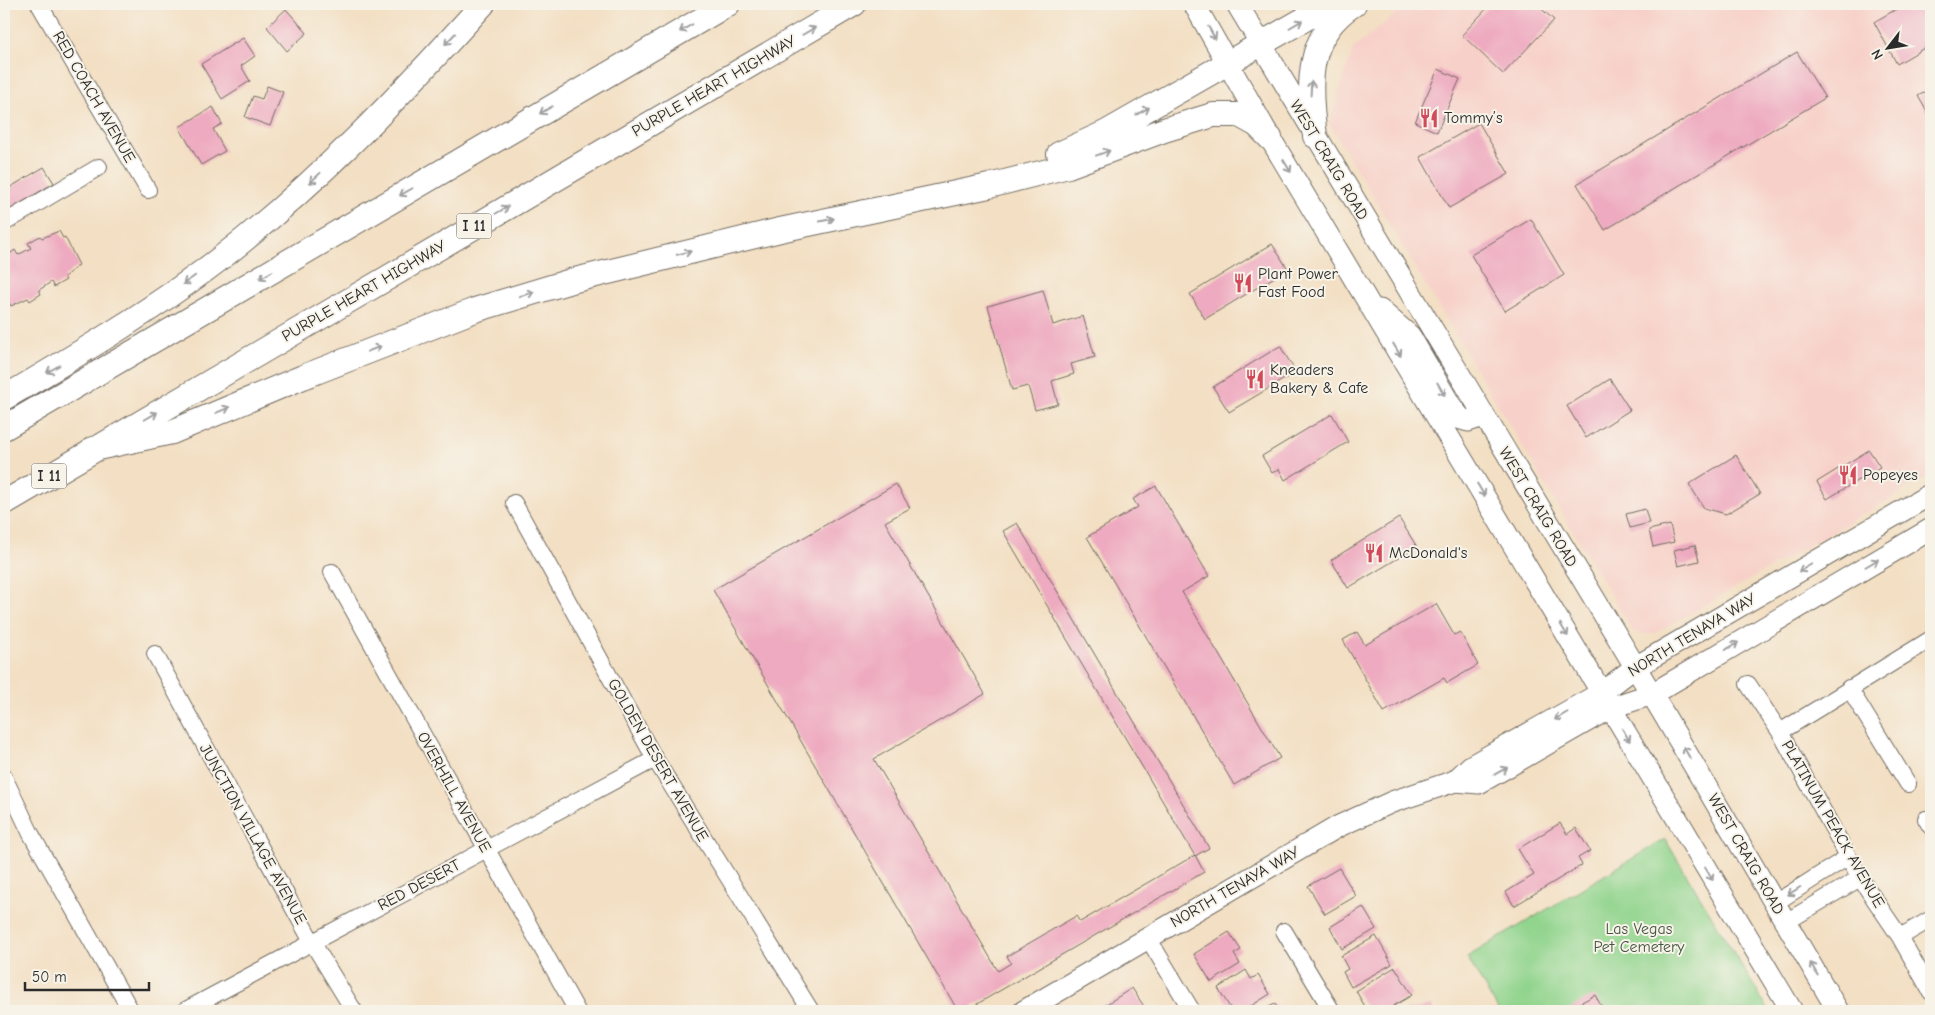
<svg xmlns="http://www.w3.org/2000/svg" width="1935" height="1015" viewBox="0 0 1935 1015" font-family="'Comic Neue',sans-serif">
<rect width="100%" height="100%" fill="#f7f3e8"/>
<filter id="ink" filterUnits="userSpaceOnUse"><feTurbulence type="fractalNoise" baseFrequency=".02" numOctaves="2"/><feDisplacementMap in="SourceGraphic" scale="10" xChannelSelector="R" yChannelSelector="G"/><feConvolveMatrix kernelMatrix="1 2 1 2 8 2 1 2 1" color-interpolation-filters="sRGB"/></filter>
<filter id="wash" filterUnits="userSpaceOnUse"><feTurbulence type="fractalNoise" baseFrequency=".0096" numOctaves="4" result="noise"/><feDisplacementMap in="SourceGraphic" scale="20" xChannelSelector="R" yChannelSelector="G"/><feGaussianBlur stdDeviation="1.12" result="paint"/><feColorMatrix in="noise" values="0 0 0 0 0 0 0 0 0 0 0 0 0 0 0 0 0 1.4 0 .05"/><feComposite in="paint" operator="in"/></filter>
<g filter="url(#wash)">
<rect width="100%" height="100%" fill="#f3dfc3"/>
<path fill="#f7d1c9" d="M1408 4H1931V475L1679 620 1652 634H1640L1632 630 1329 123 1353 49Z"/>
<path fill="#91d48d" stroke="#5e805c" d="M1665 839 1769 1011H1499L1467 957Z"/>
<g id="blocks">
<path fill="#eeaac0" d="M1491 4H1536L1554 20 1503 74 1462 35Z
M1905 4H1931V44L1897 64 1874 22Z
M286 9 307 33 287 51 267 27Z
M243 38 255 56 241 66 250 81 222 99 201 64Z
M1797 52 1825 98 1605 230 1577 184Z
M1438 69 1460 79 1437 132 1415 122Z
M267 86 283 92 270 126 245 117 253 96 262 99Z
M1931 89V119L1918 96Z
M213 107 222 124 213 129 225 151 201 165 179 127Z
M1479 123 1509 174 1449 208 1420 157Z
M44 167 54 183 4 213V191Z
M1531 219 1564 275 1505 311 1471 255Z
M59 231 63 238 65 237 79 265 64 277 66 280 54 287 51 282 39 290 41 294 30 301 28 298 11 306 4 294V258L15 250 18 255 31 248 28 243 40 236 42 238Z
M1272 244 1288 269 1205 319 1190 294Z
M1043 290 1053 325 1083 316 1095 357 1071 364 1074 374 1052 381 1058 404 1035 410 1028 386 1012 390 988 306Z
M1280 346 1296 372 1229 412 1213 387Z
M1610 379 1630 410 1586 438 1567 406Z
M1332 414 1348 442 1285 480 1279 469 1272 473 1262 456Z
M1869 450 1880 467 1827 499 1817 482Z
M1736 455 1760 494 1726 514 1704 508 1689 484Z
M896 484 910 508 885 522 985 694 874 759 998 971 1011 963 1007 956 1076 916 1080 922 1195 855 1204 872 965 1011H958L713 590Z
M1156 486 1209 576 1182 592 1280 758 1234 785 1087 537 1138 507 1133 499Z
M1645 509 1649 523 1630 528 1626 514Z
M1399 518 1417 547 1348 588 1331 560Z
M1017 523 1209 848 1195 856 1003 531Z
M1670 525 1674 542 1653 547 1649 530Z
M1695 545 1699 561 1678 566 1674 550Z
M1436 604 1454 635 1460 632 1478 665 1447 683 1444 678 1384 712 1343 640 1357 632 1365 645Z
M1560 823 1567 834 1576 828 1590 851 1578 858 1582 865 1514 906 1506 892 1534 875 1518 849Z
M1339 868 1356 896 1325 914 1308 886Z
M1363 907 1376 929 1342 949 1330 927Z
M1229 932 1241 950 1234 954 1240 964 1211 982 1194 954Z
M1376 936 1392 964 1351 987 1343 972 1348 969 1341 956Z
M1395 967 1412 995 1385 1011H1377L1374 1006 1367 1010 1356 991Z
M1246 970 1251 979 1258 975 1270 994 1243 1011H1232L1218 988Z
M1132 988 1147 1011H1100L1099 1009Z
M1595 995 1604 1011H1565Z
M1275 1004 1279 1011H1261Z
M1432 1006 1433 1011H1404V1010Z"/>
</g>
</g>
<g filter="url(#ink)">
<use href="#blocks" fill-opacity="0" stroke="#716a60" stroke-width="1"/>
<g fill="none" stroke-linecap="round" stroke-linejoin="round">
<defs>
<path id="minor" d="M39 4 148 190
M4 223 99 167
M514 503 655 759 811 1011
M332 572 577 1011
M155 654 312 942 354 1011
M1748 684 1780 732 1860 878 1900 937 1931 992
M1849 688 1908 784
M1780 732 1931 639
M4 777 31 834 131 1011
M1926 819 1931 827
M1775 903 1848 857
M1786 922 1860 878
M1284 931 1332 1011
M1900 937 1931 919
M1148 938 1192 1011
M184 1011 655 759"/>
<path id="major" d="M1194 4 1270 138 1792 1011
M1237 4 1663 713 1838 1011
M1380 310 1410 336 1451 406 1461 419 1468 421 1483 416
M1455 781 1471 766 1601 693 1634 668 1931 494
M1024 1011 1339 826 1392 802 1455 781 1479 783 1610 708 1652 694 1931 529"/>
<path id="highway" d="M1315 136C1308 85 1305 35 1354 4
M1059 154 1107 132 1331 4
M4 398C77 355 150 312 217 261 315 186 401 95 483 4
M4 428 728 4
M93 449 172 432 303 377 475 310 571 281 780 230 989 186 1068 166 1164 130 1213 115H1239L1257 125 1270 138
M4 503 854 4"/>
</defs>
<use href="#minor" stroke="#716a60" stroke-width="18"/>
<use href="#major" stroke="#716a60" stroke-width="23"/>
<use href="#highway" stroke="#716a60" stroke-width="26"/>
<use href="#minor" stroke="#fff" stroke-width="16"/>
<use href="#major" stroke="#fff" stroke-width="21"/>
<use href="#highway" stroke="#fff" stroke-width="24"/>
</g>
<defs><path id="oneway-shaft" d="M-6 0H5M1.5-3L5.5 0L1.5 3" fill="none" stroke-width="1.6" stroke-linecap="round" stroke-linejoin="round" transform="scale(1.25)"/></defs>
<g stroke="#a0a0a0">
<use href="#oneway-shaft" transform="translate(1296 24) rotate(-30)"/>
<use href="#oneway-shaft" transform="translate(686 28) rotate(150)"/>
<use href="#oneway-shaft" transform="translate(809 31) rotate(-30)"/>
<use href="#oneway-shaft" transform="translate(1212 33) rotate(60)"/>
<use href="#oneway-shaft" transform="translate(450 39) rotate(133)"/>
<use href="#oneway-shaft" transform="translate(1311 88) rotate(-87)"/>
<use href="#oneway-shaft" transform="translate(546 110) rotate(150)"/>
<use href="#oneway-shaft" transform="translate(1143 111) rotate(-29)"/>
<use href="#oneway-shaft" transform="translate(1103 153) rotate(-20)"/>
<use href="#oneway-shaft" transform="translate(1287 166) rotate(59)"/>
<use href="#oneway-shaft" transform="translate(315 178) rotate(137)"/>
<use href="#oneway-shaft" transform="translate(406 192) rotate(150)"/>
<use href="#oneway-shaft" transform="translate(502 210) rotate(-30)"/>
<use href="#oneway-shaft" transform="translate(827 220) rotate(-12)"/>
<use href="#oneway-shaft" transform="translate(684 253) rotate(-14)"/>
<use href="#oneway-shaft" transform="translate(266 275) rotate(150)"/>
<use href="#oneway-shaft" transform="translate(189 280) rotate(145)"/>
<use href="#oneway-shaft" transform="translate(527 294) rotate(-17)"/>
<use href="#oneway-shaft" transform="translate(374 349) rotate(-21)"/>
<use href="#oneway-shaft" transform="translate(1397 350) rotate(59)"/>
<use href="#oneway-shaft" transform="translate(53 369) rotate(150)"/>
<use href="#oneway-shaft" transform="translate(1441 389) rotate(60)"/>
<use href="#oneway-shaft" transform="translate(223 410) rotate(-23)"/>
<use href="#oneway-shaft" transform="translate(151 416) rotate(-30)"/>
<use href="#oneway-shaft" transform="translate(1481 490) rotate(59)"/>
<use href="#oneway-shaft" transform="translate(1872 563) rotate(-30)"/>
<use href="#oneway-shaft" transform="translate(1805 568) rotate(150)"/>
<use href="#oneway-shaft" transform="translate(1564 630) rotate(59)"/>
<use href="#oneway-shaft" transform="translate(1732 646) rotate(-31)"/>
<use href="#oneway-shaft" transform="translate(1561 716) rotate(150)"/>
<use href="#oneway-shaft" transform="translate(1626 735) rotate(59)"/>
<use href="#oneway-shaft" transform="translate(1687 753) rotate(-121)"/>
<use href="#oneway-shaft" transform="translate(1501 771) rotate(-29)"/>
<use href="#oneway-shaft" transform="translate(1709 874) rotate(59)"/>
<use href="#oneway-shaft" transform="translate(1794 891) rotate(148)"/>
<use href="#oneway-shaft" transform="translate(1814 969) rotate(-120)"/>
</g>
</g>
<defs>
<symbol id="restaurant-bare" viewBox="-9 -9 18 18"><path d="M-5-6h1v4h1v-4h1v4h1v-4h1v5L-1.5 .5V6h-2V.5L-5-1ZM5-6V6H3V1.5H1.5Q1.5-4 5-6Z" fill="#d1495b" stroke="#f7f3e8" stroke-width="2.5" paint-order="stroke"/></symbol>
</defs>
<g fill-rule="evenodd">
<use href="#restaurant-bare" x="1415" y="104" width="28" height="28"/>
<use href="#restaurant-bare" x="1229" y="269" width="28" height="28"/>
<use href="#restaurant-bare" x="1241" y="365" width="28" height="28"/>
<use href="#restaurant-bare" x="1834" y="461" width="28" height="28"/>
<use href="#restaurant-bare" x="1360" y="539" width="28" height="28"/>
</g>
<g text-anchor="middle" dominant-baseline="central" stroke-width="4" stroke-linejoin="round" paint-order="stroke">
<g fill="#f7f3e8" stroke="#686764" stroke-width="1">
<rect x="456.5" y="213.5" width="35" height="25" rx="4"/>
<rect x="31.5" y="463.5" width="35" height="25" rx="4"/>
</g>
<g font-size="15" font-weight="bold" fill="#2b2b2b">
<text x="474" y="226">I 11</text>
<text x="49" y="476">I 11</text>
</g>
<g font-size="16" fill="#2b2b2b" stroke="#f7f3e8">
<text transform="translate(714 86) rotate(-30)">PURPLE HEART HIGHWAY</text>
<text transform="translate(94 97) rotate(60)">RED COACH AVENUE</text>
<text transform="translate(1329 160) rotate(59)">WEST CRAIG ROAD</text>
<text transform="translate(364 291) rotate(-30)">PURPLE HEART HIGHWAY</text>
<text transform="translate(1538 507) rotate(59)">WEST CRAIG ROAD</text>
<text transform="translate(1692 635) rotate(-31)">NORTH TENAYA WAY</text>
<text transform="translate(658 760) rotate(60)">GOLDEN DESERT AVENUE</text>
<text transform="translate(454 792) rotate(61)">OVERHILL AVENUE</text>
<text transform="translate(1833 824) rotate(60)">PLATINUM PEACK AVENUE</text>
<text transform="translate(253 834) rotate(61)">JUNCTION VILLAGE AVENUE</text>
<text transform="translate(1746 854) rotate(60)">WEST CRAIG ROAD</text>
<text transform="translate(419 885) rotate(-28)">RED DESERT</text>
<text transform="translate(1235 887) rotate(-30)">NORTH TENAYA WAY</text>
</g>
<g font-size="16" fill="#2b2b2b" stroke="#f7f3e8" text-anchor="start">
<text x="1444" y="118">Tommy’s</text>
<text x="1258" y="274">Plant Power<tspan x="1258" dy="18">Fast Food</tspan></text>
<text x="1270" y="370">Kneaders<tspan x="1270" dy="18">Bakery &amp; Cafe</tspan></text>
<text x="1863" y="475">Popeyes</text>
<text x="1389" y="553">McDonald's</text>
</g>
<g font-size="16" fill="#454" stroke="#f7f3e8">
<text x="1639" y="929">Las Vegas<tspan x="1639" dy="18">Pet Cemetery</tspan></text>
</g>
</g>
<rect width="1935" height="1015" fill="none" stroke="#f7f3e8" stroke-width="20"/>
<g transform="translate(1888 48) rotate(239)" stroke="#f7f3e8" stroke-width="4" paint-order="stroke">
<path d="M0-4L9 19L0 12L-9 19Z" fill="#2b2b2b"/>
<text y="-8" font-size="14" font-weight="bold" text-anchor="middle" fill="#2b2b2b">N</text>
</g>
<path d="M25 982v8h124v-8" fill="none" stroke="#2b2b2b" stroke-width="2.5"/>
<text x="32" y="982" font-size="15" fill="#2b2b2b" stroke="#f7f3e8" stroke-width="4" paint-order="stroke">50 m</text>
</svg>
